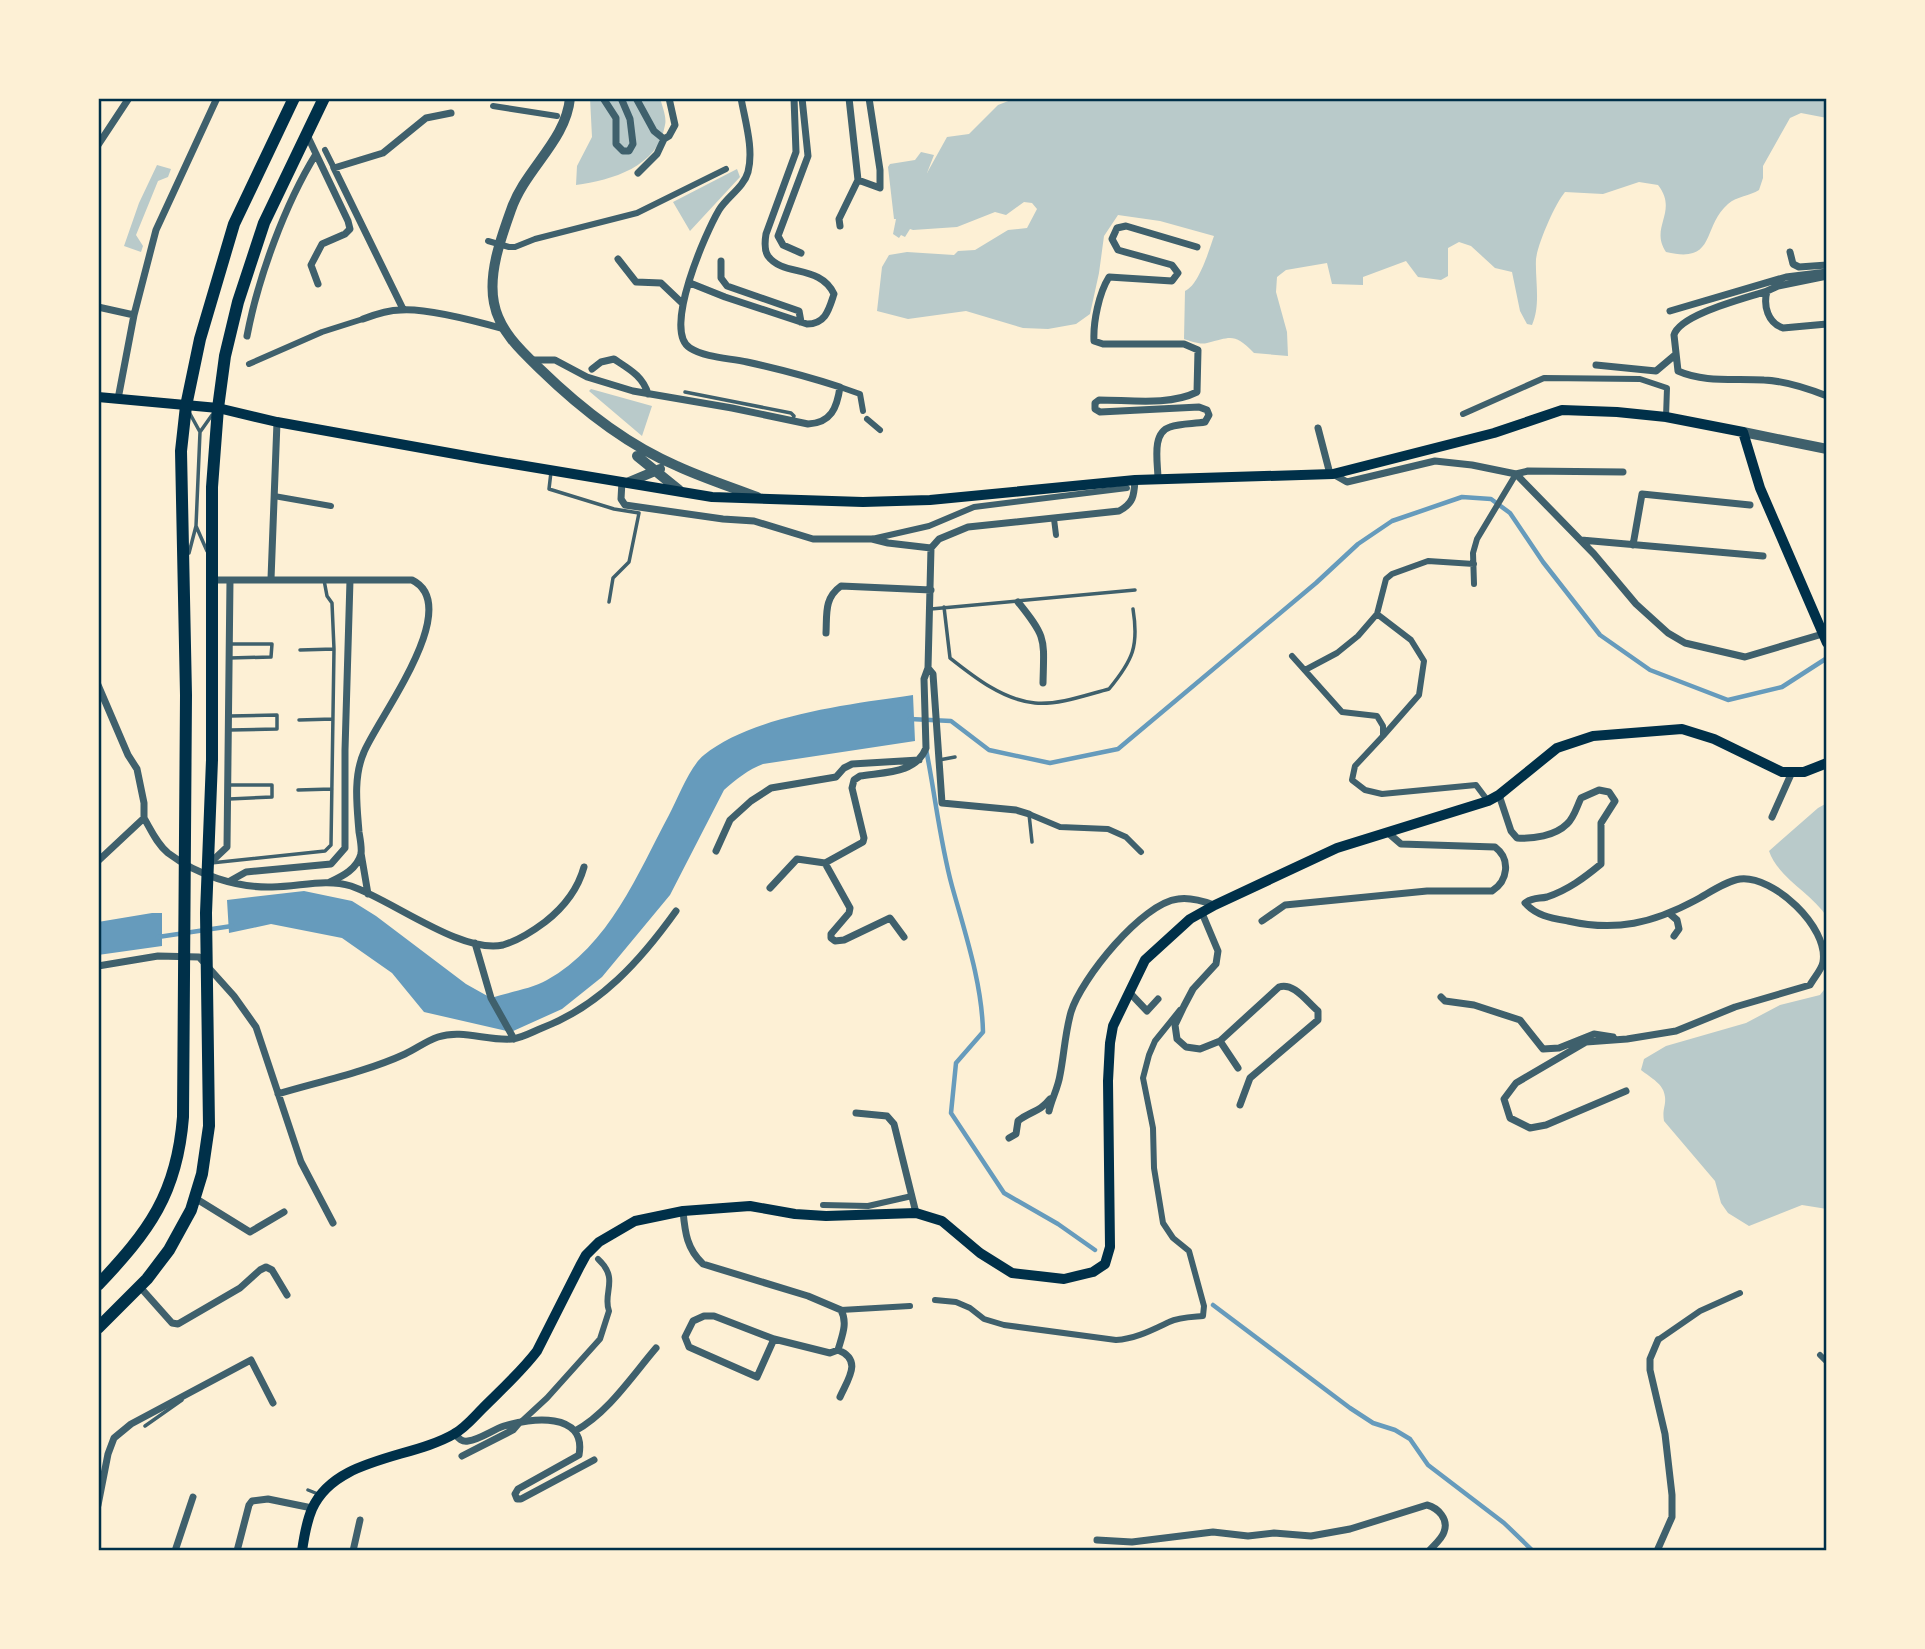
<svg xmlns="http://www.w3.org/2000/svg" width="1925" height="1649" viewBox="0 0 1925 1649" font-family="'Space Grotesk',sans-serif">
<rect width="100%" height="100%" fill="#fdf0d5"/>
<path fill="#b9caca" d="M590 98H660C662 106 667 117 665 125 658 167 612 180 576 185L577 166 592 137Z
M1016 98H1827V118L1801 113 1790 118 1763 166V178L1759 190C1750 196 1737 196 1728 204 1701 228 1717 264 1666 252 1649 227 1679 212 1658 185L1639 182 1603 194 1565 192C1555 204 1538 243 1536 259 1535 280 1541 305 1532 325L1527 324 1520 311 1512 272 1495 268 1471 246 1459 242 1448 248V276L1441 280 1418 277 1406 261 1363 277V285L1332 284 1327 263 1286 270 1277 277 1276 292 1287 332 1288 356 1254 353C1234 333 1232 337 1207 343 1200 345 1191 341 1184 339L1185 291C1199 285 1209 250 1214 236L1160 221 1118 215 1104 236 1099 273 1090 314 1076 324 1048 329 1023 328 966 311 908 319 877 311 882 267 889 255 907 252 954 255 958 251 975 250 1008 230 1027 228 1037 209 1032 203 1024 202 1006 215 995 212 957 227 913 230 910 229 905 237 901 235 899 238 893 234 896 219H894L888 167 890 164 915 160 921 152 934 155 927 173 947 137 969 134 998 105Z
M157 165 171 169 168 177 158 181 136 235 143 246 141 252 124 246 139 203Z
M737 169 740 177 690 231 673 202Z
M591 389 652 406 642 436 589 391Z
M1827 803V917C1812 893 1778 878 1769 851L1818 808Z
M1827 986V1209L1802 1205 1749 1226 1728 1213 1721 1203 1715 1181 1664 1121C1662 1109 1666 1106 1665 1097 1664 1084 1651 1078 1641 1070L1644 1059 1666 1046 1746 1023 1780 1005 1820 995Z"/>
<path fill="#669bbc" d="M913 695 915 741 763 764C749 769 735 780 724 790L670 895 602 977 562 1009 511 1032 424 1012 392 973 342 938 271 924 229 933 227 900 304 891 352 901 376 916 466 984 491 998C509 992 531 989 547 980 609 946 638 873 669 815 678 798 690 766 704 755 753 715 852 704 913 695Z
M152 913H162V946L98 955V922Z"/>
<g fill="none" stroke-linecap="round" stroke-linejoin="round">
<path stroke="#669bbc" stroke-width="4.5" d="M910 719 951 721 989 750 1050 763 1118 749 1316 583 1358 544 1392 521 1462 497 1491 499 1510 513 1543 562 1600 635 1650 670 1728 700 1782 687 1827 658
M926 749C935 794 940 842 952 886 965 933 982 983 983 1032L956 1063 951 1113 1004 1193 1058 1224 1095 1250
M158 937 232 926
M1213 1305 1350 1408 1373 1423 1395 1430 1410 1439 1428 1465 1504 1523 1533 1551"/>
<path stroke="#3f606c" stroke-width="3.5" d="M685 392 791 413 794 416 792 421
M189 412 200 432
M551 472 549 489 614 509 639 513 629 562 613 578 609 602
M196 526 207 551
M189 553 196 526 200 432 212 415
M944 607 950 658C974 677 1003 700 1035 703 1059 705 1086 695 1109 689 1133 660 1139 646 1133 609
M931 609 1135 590
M300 650 334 649
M229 658 271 657 272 644H230
M230 716 277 715V729L230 730
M299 720 333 719
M939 760 955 757
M227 785H272V797L229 799
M298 790 332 789
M1029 814 1032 842
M211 863 325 851 331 845 334 649 332 603 327 596 324 580
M145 1426 182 1400
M308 1490 318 1494"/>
<path stroke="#3f606c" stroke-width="6" d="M493 106 557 116
M325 150 334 168
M488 241 509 247H515L535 239 637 213 726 169
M249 364 322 332 363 319
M840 387 860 394 863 411
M1463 414 1544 378 1640 379 1667 388 1666 417
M867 419 880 430
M274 496 331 506
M1054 519 1056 535
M872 539 929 526 974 507 1127 488
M1474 584 1473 553 1477 539 1516 474
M1377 614 1411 640 1424 661 1419 695 1383 736
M1292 656 1342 712 1377 716 1383 726V736L1355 766 1352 780 1365 790 1382 794 1476 785 1488 801
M1305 670 1337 653 1358 636 1377 614 1386 579 1392 574 1428 561 1474 564
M1029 814 1060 827 1108 829 1126 837 1141 852
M823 1205 868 1206 912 1196
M935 1300 956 1302 970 1308 984 1319 1004 1325 1116 1340C1135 1339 1152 1330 1169 1322 1179 1317 1192 1317 1203 1316L1204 1306 1189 1251 1173 1238 1163 1223 1154 1168 1153 1128 1143 1078 1149 1055 1155 1041 1180 1010
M841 1310 910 1306
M1658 1340 1700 1311 1740 1293
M1820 1355 1827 1362
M521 1422 547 1398 600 1339 609 1311C602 1293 620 1279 598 1259"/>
<path stroke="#3f606c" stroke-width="7" d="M603 98 616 118V144L623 151H629L633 144 630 119 621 98
M636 98 654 131 664 139 669 136 675 125 669 98
M307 135 348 221 350 229 345 234 322 244 311 265 318 284
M98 145 129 98
M638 173 657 154 664 139
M858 180 880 188V170L869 98
M840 226 839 219 858 180 849 98
M1790 252 1793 264 1799 267 1827 265
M801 253 783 245 778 236 808 156 802 98
M618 259 636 282 661 283 682 303
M721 261V278L727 286 799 311 801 322
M690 283 725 297 807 324C826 324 829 309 834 294 820 264 783 277 768 256 764 250 765 240 766 234L796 152 794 98
M1767 291 1778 286 1827 276
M98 307 134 315
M403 309 334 168 383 153 426 118 451 113
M1670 311 1786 277 1827 272
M363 319C376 314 388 310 401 310 426 308 479 322 504 329
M1827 324 1783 328C1768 323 1763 306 1767 291 1747 298 1680 314 1674 335L1678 371C1705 383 1735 378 1764 380 1786 381 1807 388 1827 396
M247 336C258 278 285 204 316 154
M531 360H555L587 377 633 391 732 408 808 424C831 423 837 408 840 387 809 377 779 369 747 362 729 358 706 358 690 348 662 331 706 232 719 210 727 197 744 187 748 172 754 149 745 121 741 98
M1596 365 1656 371 1675 355
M592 369 601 362 614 359C629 369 643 376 648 394
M118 399 134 315 156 230 217 98
M1318 428 1330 474
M1333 474 1347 482 1435 461 1472 465 1516 474 1594 554 1636 604 1668 633 1685 643 1745 657 1826 633
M1516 474 1528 471 1623 472
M1158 479C1158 463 1151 433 1170 427 1181 423 1194 424 1205 422L1209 415 1207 410 1199 407 1100 412 1095 409V403L1099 400C1130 400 1169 406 1197 392L1198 350 1184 344H1103L1094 341C1093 322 1099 293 1109 277L1172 281 1178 273 1172 265 1118 250 1112 239 1117 228 1126 226 1197 247
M622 481 621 499 625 505 723 519 754 521 813 539H872L888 543 931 548
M1581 540 1763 556
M1633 545 1642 494 1750 505
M271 579 277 422
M213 580H412C465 606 378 718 364 752 353 777 357 806 359 832 360 838 362 848 361 854 357 869 343 876 330 882
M1018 602C1047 638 1044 638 1043 683
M826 633C827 614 824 598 841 586L931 590
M98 685 128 755 137 769 144 803V818L98 861
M1499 795 1511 831 1517 838C1533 839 1555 836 1567 824 1574 818 1577 806 1581 798L1599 790 1609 792 1615 801 1601 823V864C1584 878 1568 890 1547 897 1539 899 1533 897 1525 903 1537 916 1551 918 1568 921 1616 932 1653 923 1696 900 1709 893 1726 881 1740 879 1773 875 1829 927 1823 962 1822 969 1814 978 1810 985L1735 1007 1676 1031 1627 1039 1586 1042 1516 1083 1504 1099 1510 1118 1530 1128 1546 1125 1626 1091
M1029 814 1016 810 942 803 933 674 928 668 931 548 939 539 968 527 1119 511C1134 503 1134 495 1135 480
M1772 817 1792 772
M144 818C151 830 157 844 168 853 197 875 237 888 272 887 299 887 325 878 351 886 392 900 461 954 503 945 517 941 533 931 545 922 563 908 578 889 584 867
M716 851 730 820 751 801 771 788 836 777 844 768 852 764 919 760
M361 853 368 894
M825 863 850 908 849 913 831 934V938L835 941 844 940 890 918 904 937
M209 864 227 847 230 580
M230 881 246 872 331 864 345 848V750L350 580
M770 888 797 859 825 863 863 842 864 838 852 788 854 780 860 776C884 772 916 774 926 748L924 679 928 668
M1202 913 1218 951 1216 964 1193 989 1184 1006 1175 1025 1177 1039 1186 1047 1200 1049 1220 1041 1279 987C1294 982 1307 1002 1318 1011V1020L1250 1078 1240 1105
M1670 914 1677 920 1679 929 1674 936
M1262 921 1285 905 1427 891H1492C1508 881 1511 859 1495 847L1401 844 1387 832
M475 943 491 998 514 1039
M98 966 158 956 199 957 234 996 256 1027 301 1162 333 1223
M1129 992 1147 1011 1158 999
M1441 997 1445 1001 1474 1005 1520 1020 1543 1049 1559 1048 1594 1034 1613 1037
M1220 1041 1238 1068
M278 1094C318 1082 366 1072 405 1054 416 1049 426 1041 438 1037 462 1029 487 1041 512 1039 522 1038 532 1032 542 1028 600 1006 641 960 676 911
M1049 1111C1052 1098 1058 1088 1060 1075 1064 1055 1065 1033 1071 1012 1081 979 1142 903 1178 899 1190 897 1203 901 1214 905
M856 1113 887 1116 894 1124 916 1213
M1009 1138 1016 1134 1018 1121C1030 1111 1039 1113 1050 1099
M195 1198 250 1232 284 1212
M683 1211C685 1233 687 1249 703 1264L808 1296 841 1310C848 1323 842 1336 838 1350L830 1353 774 1339 714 1316H704L693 1321 685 1337 689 1347 757 1377 774 1339
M140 1287 172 1323 178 1324 240 1288 260 1270 266 1267 272 1270 287 1295
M838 1350C863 1360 848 1379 840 1397
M575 1431C608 1413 632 1376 656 1348
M455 1434C459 1439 462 1442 468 1441 481 1439 492 1430 504 1426 530 1418 587 1411 579 1455L518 1489 515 1494 517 1499H521L594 1460
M462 1456 513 1430 519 1423
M98 1505 108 1454 114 1438 131 1424 251 1360 273 1403
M1097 1540 1132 1542 1213 1532 1248 1536 1274 1533 1311 1536 1350 1529 1427 1505C1438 1508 1449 1519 1444 1532 1442 1539 1433 1546 1429 1551
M175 1551 193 1497
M237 1551 249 1505 252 1501 268 1499 312 1508
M353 1551 360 1520
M1657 1551 1672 1517V1495L1665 1434 1650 1370V1359L1658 1340"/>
<path stroke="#3f606c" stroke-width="10" d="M570 98C566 141 525 169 511 210 501 238 488 273 494 303 499 330 520 350 539 368 579 407 625 444 677 466 703 478 731 487 757 497
M1743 432 1827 449
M637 456 679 490
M629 482 660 469"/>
<path stroke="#003049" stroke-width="10" d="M98 397 218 408 277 422 483 459 712 497 863 502 930 500 1135 480 1333 474 1494 433 1562 410 1617 412 1666 417 1743 432 1760 488 1827 643
M302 1551C304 1537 306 1523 312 1509 335 1457 411 1459 454 1434 465 1428 473 1418 482 1409 501 1390 521 1372 537 1351L580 1266 586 1255 599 1242 635 1221 683 1211 750 1206 795 1214 826 1216 916 1213 942 1221 980 1253 1012 1273 1064 1279 1093 1272 1105 1264 1110 1247 1108 1081 1110 1043 1113 1026 1145 960 1190 919 1215 905 1337 848 1488 801 1499 795 1557 748 1593 736 1682 729 1714 739 1782 772H1804L1827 763"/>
<path stroke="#003049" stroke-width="12" d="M98 1285C149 1231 177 1194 183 1117L186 695 181 451 186 406 200 339 234 224 294 98
M98 1328 147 1279 169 1250 191 1210 202 1174 209 1126 206 913 212 760V487L218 408 225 356 238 302 264 223 324 98"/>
</g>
<rect width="1925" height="1649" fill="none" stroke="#fdf0d5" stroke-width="200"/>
<rect x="100" y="100" width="1725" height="1449" fill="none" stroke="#003049" stroke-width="2.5"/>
</svg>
